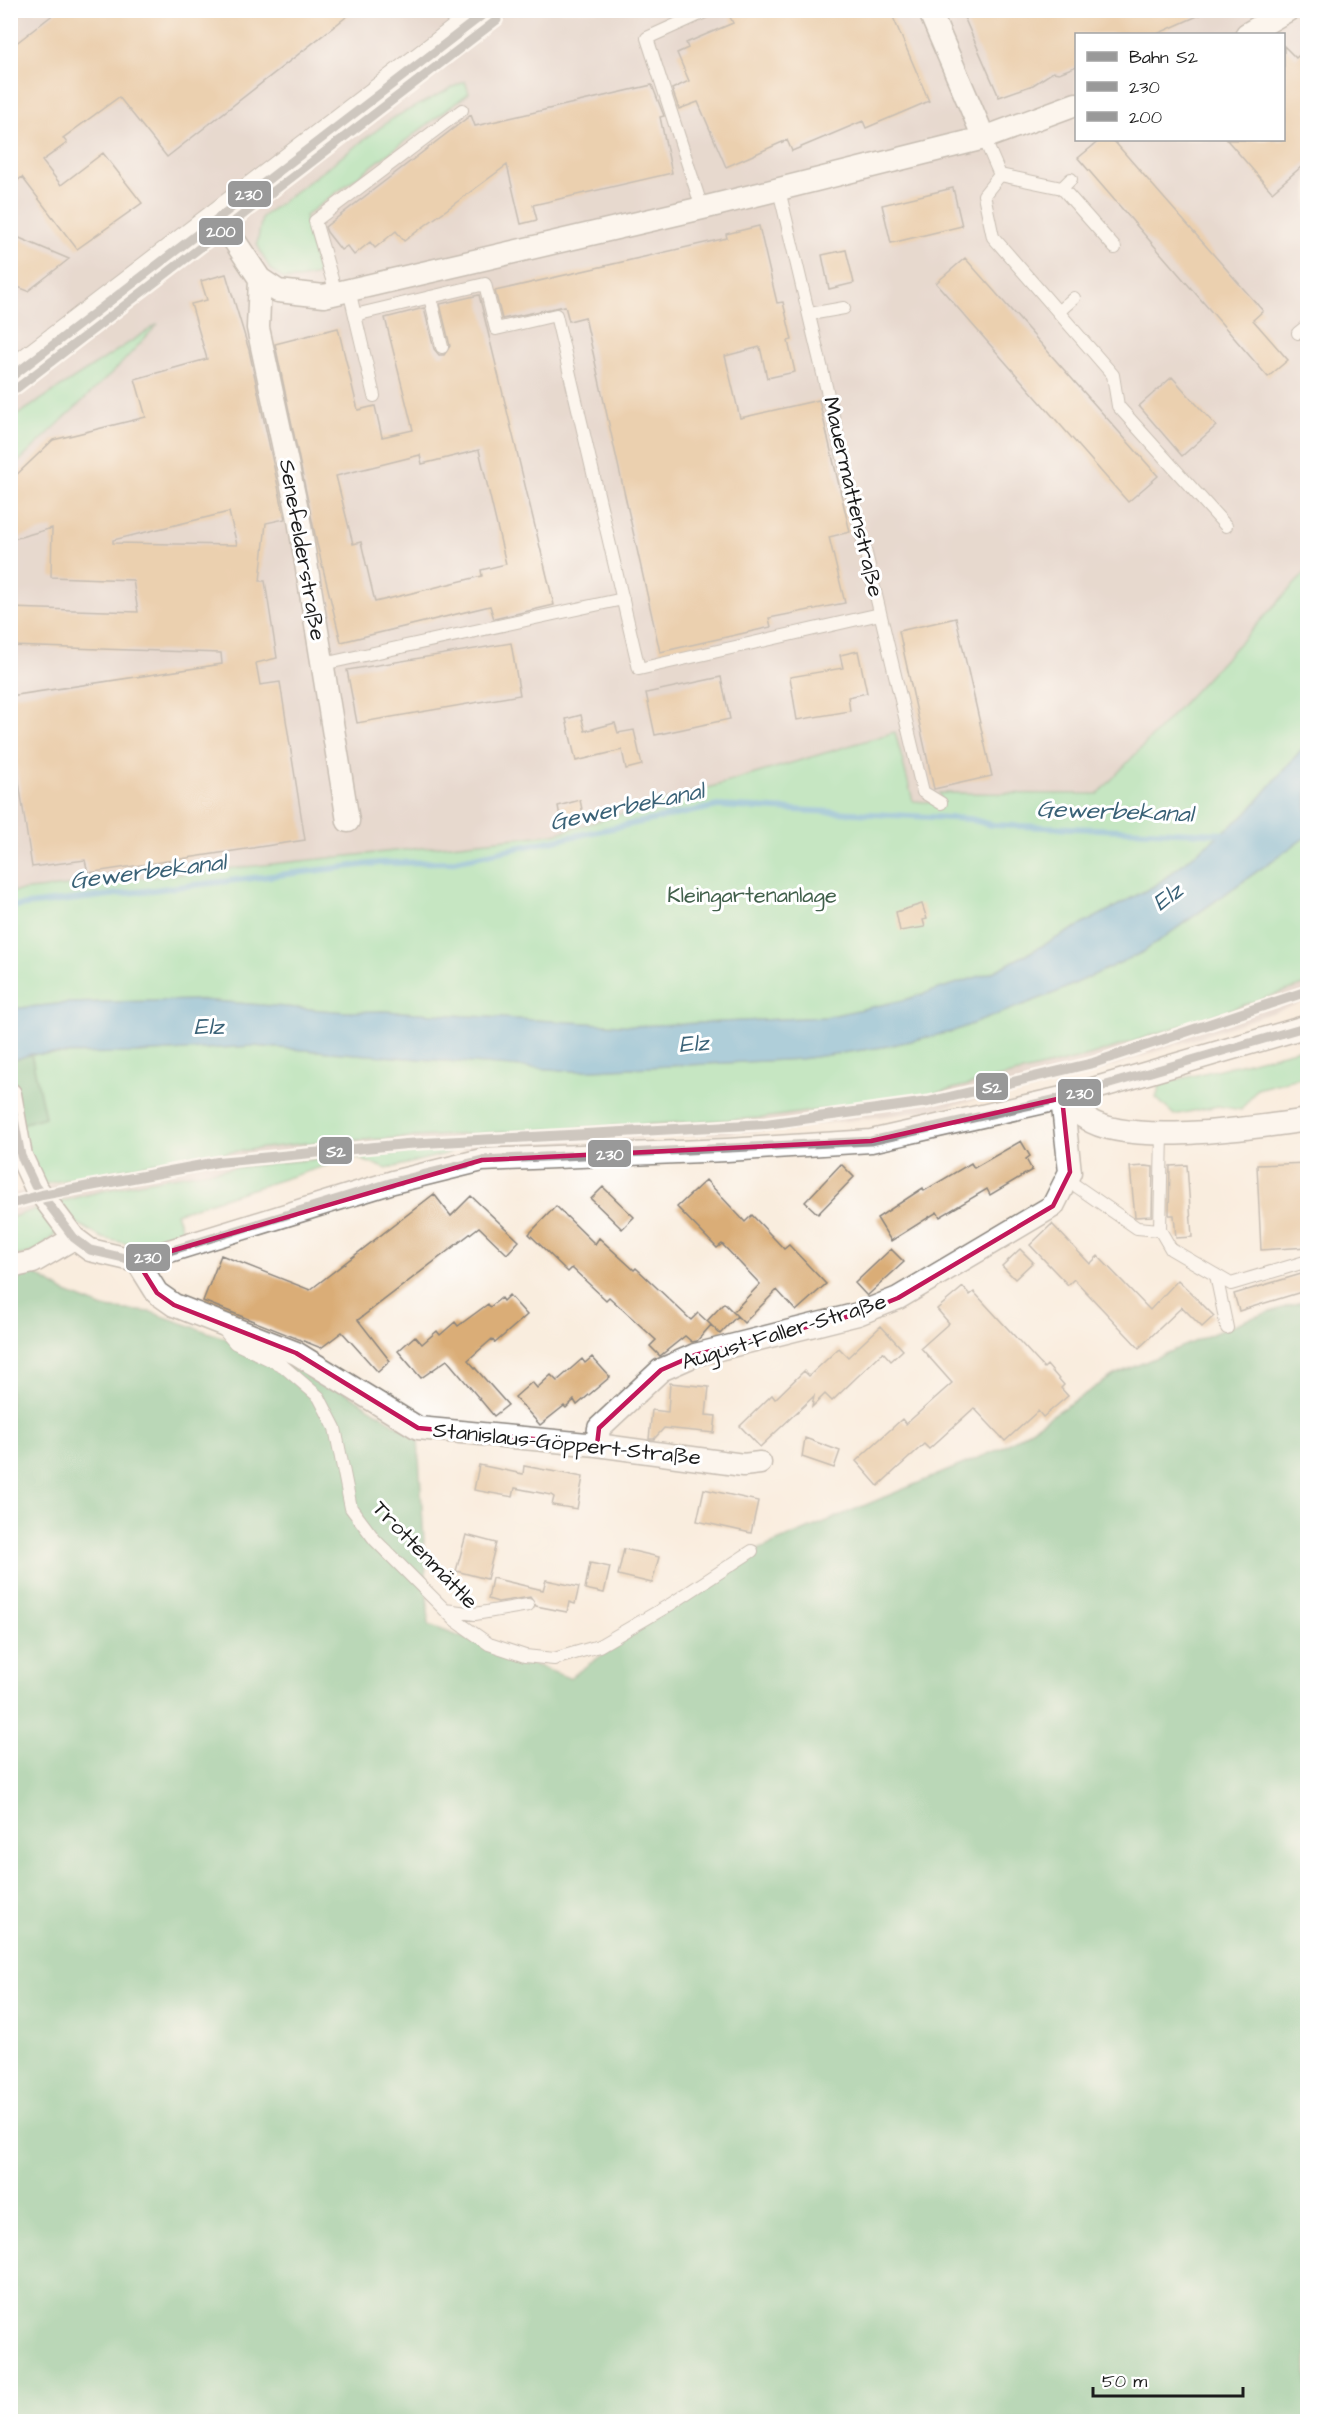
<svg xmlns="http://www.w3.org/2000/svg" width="1318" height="2432" viewBox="0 0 1318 2432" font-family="'Architects Daughter',sans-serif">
<rect width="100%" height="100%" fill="#fff"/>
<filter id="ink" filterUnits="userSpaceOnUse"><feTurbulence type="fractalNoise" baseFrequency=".0167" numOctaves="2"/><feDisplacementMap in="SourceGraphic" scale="12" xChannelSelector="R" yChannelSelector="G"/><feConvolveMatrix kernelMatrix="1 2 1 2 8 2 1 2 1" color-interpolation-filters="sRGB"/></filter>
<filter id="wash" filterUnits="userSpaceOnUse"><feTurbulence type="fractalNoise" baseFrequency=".008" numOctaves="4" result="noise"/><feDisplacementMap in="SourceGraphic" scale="24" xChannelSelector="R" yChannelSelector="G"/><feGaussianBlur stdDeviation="1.35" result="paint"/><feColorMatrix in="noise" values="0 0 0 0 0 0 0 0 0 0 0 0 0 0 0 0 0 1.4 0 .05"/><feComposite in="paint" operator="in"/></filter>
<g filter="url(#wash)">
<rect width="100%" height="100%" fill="#f9edde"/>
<path fill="#d0c0bb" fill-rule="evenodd" d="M10 11H1307V571L1098 794 939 793 932 801H912L894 732 554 834 11 892ZM1076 34H1284V140H1076Z
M1307 984V1001L1098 1071 932 1110 768 1131 313 1159 147 1182 48 1204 11 1218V1194L173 1159 306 1143 762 1118 927 1095 1089 1056Z"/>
<path fill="#87dea1" stroke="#527d5e" stroke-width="1.5" d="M465 81 469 93 305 216 318 275 299 279H284L270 269 257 244 262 217 393 118Z
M158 324 120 365 11 469V419Z
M1307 571V743L1247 813 1156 885 993 972 904 1000 826 1017 637 1026 383 1011 345 1012 201 1000 68 1003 11 1009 10 892 554 834 895 732 913 801 941 803 939 793 1098 794Z
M1307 836V984L1089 1056 927 1095 762 1118 306 1143 173 1159 35 1186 15 1126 45 1117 31 1054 135 1053 253 1046 574 1071 800 1059 883 1047 951 1032 1057 992 1143 952Z
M1307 1047V1076L1257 1089 1241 1110 1218 1106 1174 1115 1156 1098 1160 1084Z
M451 1150 449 1153 387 1169 353 1157 176 1213 184 1235 141 1247 102 1238 72 1220 35 1252 11 1257 10 1218C151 1168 304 1159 451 1150Z"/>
<path fill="#6dbd87" stroke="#446c52" stroke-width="1.5" d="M31 1054 45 1117 15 1126 11 1123V1061Z
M33 1262 37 1275 64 1292 104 1308 151 1312 307 1367 418 1439 429 1625 569 1678 748 1554 1002 1448 1114 1375 1248 1319 1307 1300V2421H11L10 1267Z"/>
<path fill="#57a9d2" stroke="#3a6277" stroke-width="1.5" d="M1307 743V836L1143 952 1057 992 951 1032 883 1047 800 1059 574 1071 253 1046 135 1053 31 1054 11 1061V1009L68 1003 201 1000 345 1012 383 1011 637 1026 826 1017 904 1000 993 972 1156 885 1247 813Z"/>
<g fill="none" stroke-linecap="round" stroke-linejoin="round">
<path stroke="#57a9d2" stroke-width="6" d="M10 907 379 863 450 862 718 806 970 819 992 825 1227 834"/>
</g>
<g id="blocks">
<path fill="#daad77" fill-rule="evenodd" d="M59 10H355L167 157 119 97 63 138 67 143 42 161 61 185 103 153 142 203 77 249 22 177 10 187V48Z
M745 10H890L929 101 866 128 863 121 792 151 787 140 726 167 698 102 679 109 672 89 689 81 677 53 688 48 686 43 733 23 730 17Z
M961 10H1211L1157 34H1077V66L1059 73 1053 72 1033 85 999 97Z
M1284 46 1296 58 1308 47V161L1272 192 1227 140H1284Z
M652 85 664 116 660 117 672 173 533 205 537 220 521 224 507 165 404 241 396 231 375 248 370 242 354 255 347 246 341 250 327 232 325 227 471 115 475 126Z
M1100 140H1113L1263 311 1253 320 1288 360 1268 377 1078 158Z
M953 188 962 226 891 243 882 205Z
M759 226 777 303 783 302 792 340 788 341 795 372 767 378 760 347 725 356 740 418 819 400 850 532 829 537 845 603 769 618 771 627 660 652 585 317 569 321 565 306 502 319 495 291 727 238 726 234Z
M10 234 69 259 28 291 10 284Z
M846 250 854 283 829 289 822 255Z
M965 258 1158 476 1128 502 936 283Z
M226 274 249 350 285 519 266 523 260 581H265L277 658 256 663 260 685 280 682 305 840 88 873 85 860 32 867 10 724V696L222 664 221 653 10 646V608L138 612 133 580 51 577 52 528 10 540V481L53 440 146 417 135 379 207 359 191 304 207 300 201 281ZM229 512 237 545 113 543V540Z
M479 295 554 605 494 619 490 606 341 642 317 544 275 344 338 328 358 410 375 406 382 437 413 430 385 318 424 308 434 349 439 355H444L450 346 440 304ZM479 450 506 564 481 570 482 576 375 602 361 542 353 544 336 476 420 455 422 464Z
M1172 377 1216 426 1182 456 1139 406Z
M956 618 992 776 934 789 899 631Z
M511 643 520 695 357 723 347 670Z
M858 651 867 693 848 697 850 711 797 720 790 677 843 668 840 655Z
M721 677 730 719 655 735 646 693Z
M581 715 585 731 615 723 618 733 634 730 642 765 626 769 622 750 576 761 566 719Z
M580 800 584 819 562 827 558 806Z
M922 904 927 919 923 920 925 927 900 931 896 912Z
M1021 1141 1030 1156 1026 1159 1032 1170 990 1195 987 1189 940 1217 937 1212 891 1241 877 1218 923 1188 924 1191 971 1163 974 1168Z
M1308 1163V1247L1261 1250 1257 1165Z
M841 1164 854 1177 818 1214 805 1202Z
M1187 1165 1192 1237 1176 1238 1174 1215H1169L1170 1166Z
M1145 1166 1153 1167 1152 1216 1135 1217 1130 1167Z
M706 1180 745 1222 752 1215 784 1249 789 1245 826 1284 796 1311 777 1290 744 1323 733 1312 760 1284 722 1244 717 1248 677 1207Z
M603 1187 634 1217 622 1229 591 1199Z
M434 1194 451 1216 471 1196 519 1241 507 1254 479 1227 358 1320 390 1361 378 1372 342 1332 321 1348 203 1301 221 1255 310 1290Z
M556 1206 595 1244 599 1238 634 1270 636 1268 691 1320 698 1313 711 1325 697 1341 692 1342 685 1336 660 1356 650 1346 656 1340 609 1297 606 1300 572 1268 568 1272 529 1234Z
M1052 1224 1090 1264 1098 1256 1150 1310 1178 1280 1214 1316 1202 1327 1182 1307 1139 1348 1074 1279 1068 1285 1030 1245Z
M891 1249 904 1262 867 1296 855 1283Z
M1020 1249 1033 1262 1015 1279 1002 1266Z
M1308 1272V1290L1239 1311 1234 1294Z
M963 1287 970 1295 974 1292 1044 1368 1047 1365 1064 1385 1061 1388 1068 1396 1043 1417 1038 1411 1005 1441 974 1408 929 1449 924 1444 878 1486 856 1461 902 1419 906 1424 952 1383 921 1348 949 1323 937 1309Z
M509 1295 527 1315 495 1343 492 1339 468 1360 508 1405 494 1416 447 1360 421 1378 398 1351 415 1336 422 1344 437 1331 440 1335 455 1322 458 1326 488 1304 490 1307 501 1298 503 1301Z
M724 1303 737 1316 720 1334 707 1321Z
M881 1326 903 1350 891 1361 883 1352 832 1401 825 1394 812 1407 814 1396 760 1447 740 1426 772 1395 775 1399 804 1371 809 1376 839 1348 848 1357Z
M592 1357 610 1377 577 1405 574 1400 566 1408 564 1406 540 1425 515 1397 532 1382 537 1388 551 1375 557 1381 582 1359 585 1363Z
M670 1383 709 1387 706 1415 716 1416 714 1433 664 1428 654 1439H649L652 1410 668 1412Z
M805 1438 840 1451 834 1468 802 1457Z
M479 1465 523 1474 524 1466 583 1477 577 1509 552 1505 554 1497 551 1495 515 1488 513 1497 474 1490Z
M704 1489 758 1501 751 1533 697 1521Z
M466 1535 496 1543 487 1579 456 1571Z
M624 1549 659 1557 652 1583 618 1575Z
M590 1563 610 1567 604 1593 585 1589Z
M492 1578 543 1590 546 1580 579 1587 575 1604 569 1602 567 1612 536 1606 530 1597 498 1602 488 1599Z"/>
</g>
</g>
<g filter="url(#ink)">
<use href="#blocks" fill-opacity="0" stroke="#8a847d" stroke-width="1.5"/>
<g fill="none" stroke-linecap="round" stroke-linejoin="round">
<defs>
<path id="lane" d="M984 138 1000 175 1062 188 1115 248
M1000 175 984 195 993 237 1113 375 1118 406 1226 526
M1062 188 1071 179
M779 190 923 792 941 803
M702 208 647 38 709 10
M349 290 374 396
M336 293 315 221 462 110
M430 297 442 347
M1058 312 1074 298
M810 314 844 308
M355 315 485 284 496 329 556 315 639 669 880 614
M1298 333 1308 325
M323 664 623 599
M1162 1132 1160 1230 1171 1249 1231 1284 1308 1261
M1066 1179 1137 1228 1160 1230
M1216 1275 1227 1328
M223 1329 235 1343 283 1366 319 1397 335 1428 351 1508 375 1540 455 1620 489 1644 525 1656 554 1659 599 1646 671 1604 752 1551
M445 1610 475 1614 528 1605"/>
<path id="street" d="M929 10 984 138
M1247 34 1288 10
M220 219 260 279 278 291 324 296 711 206 984 138 1076 104
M260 279 258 328 298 514 348 821
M10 1094 21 1156 35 1186 74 1238 90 1250 137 1261 393 1182 482 1160 727 1150 871 1141 1062 1098 1308 1026
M1062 1098C1070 1105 1078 1114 1087 1119 1129 1147 1258 1127 1308 1120
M137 1261 157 1293 174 1305 296 1353 418 1428 597 1445 743 1465 760 1463
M10 1267 33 1262 74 1238
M597 1445 599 1428 661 1370 695 1355 858 1314 898 1298 1053 1206 1070 1172 1062 1098"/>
<path id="secondary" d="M10 378 490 10"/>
</defs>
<use href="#lane" stroke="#8a847d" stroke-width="14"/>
<use href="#street" stroke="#8a847d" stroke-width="25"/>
<use href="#secondary" stroke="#8a847d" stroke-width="34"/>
<use href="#lane" stroke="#fff" stroke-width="12"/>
<use href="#street" stroke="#fff" stroke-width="22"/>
<use href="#secondary" stroke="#fff" stroke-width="32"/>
<defs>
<path id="bus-1" d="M10 378 489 10
M10 1097 21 1156 35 1186 74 1238 90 1250 137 1261 393 1182 482 1160 871 1141 1062 1098 1308 1026"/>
<path id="bus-2" d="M17 388 497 20"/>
</defs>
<use href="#bus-1" stroke="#fff" stroke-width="14"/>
<use href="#bus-2" stroke="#fff" stroke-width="14"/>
<use href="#bus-1" stroke="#999" stroke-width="9"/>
<use href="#bus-2" stroke="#999" stroke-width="9"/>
<defs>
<path id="rail-1" d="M10 1204 42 1195 218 1162 406 1144 766 1124 928 1102 1093 1063 1308 991"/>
</defs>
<use href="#rail-1" stroke="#fff" stroke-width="15"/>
<use href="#rail-1" stroke="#999" stroke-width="10"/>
</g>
</g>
<path d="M0 0H1318V2432H0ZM1062 1098 1070 1172 1053 1206 898 1298 858 1314 695 1355 661 1370 599 1428 597 1445 418 1428 296 1353 174 1305 157 1293 137 1261 482 1160 871 1141Z" fill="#f9edde" fill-opacity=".55" fill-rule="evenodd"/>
<path fill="none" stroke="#c2185b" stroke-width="4.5" stroke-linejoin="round" d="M1062 1098 1070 1172 1053 1206 898 1298 858 1314 695 1355 661 1370 599 1428 597 1445 418 1428 296 1353 174 1305 157 1293 137 1261 482 1160 871 1141Z"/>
<g text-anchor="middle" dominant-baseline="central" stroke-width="6" stroke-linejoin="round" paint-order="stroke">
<g font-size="22" fill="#1c1c1c" stroke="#fff">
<text transform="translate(853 497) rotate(77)">Mauermattenstraße</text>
<text transform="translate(302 550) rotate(80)">Senefelderstraße</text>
<text transform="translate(784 1332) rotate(-17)">August-Faller-Straße</text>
<text transform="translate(567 1444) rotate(6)">Stanislaus-Göppert-Straße</text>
<text transform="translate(425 1555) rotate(46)">Trottenmättle</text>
</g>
<g font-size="22" fill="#41604b" stroke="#fff">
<text x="752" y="895">Kleingartenanlage</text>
</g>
<g font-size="24" font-style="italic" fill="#3a6277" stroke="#fff">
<text transform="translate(627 807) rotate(-12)">Gewerbekanal</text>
<text transform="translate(1115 812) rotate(2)">Gewerbekanal</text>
<text transform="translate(148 872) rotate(-7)">Gewerbekanal</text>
<text transform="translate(1168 897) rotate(-36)">Elz</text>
<text x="209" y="1027">Elz</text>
<text transform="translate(694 1044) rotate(-4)">Elz</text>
</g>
</g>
<g stroke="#fff" stroke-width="2">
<rect x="227" y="180" width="45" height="28" rx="6" fill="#999"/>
<rect x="198" y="217" width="46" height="29" rx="6" fill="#999"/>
<rect x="975" y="1072" width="34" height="29" rx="6" fill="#999"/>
<rect x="1057" y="1078" width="45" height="29" rx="6" fill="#999"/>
<rect x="318" y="1136" width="35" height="29" rx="6" fill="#999"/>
<rect x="587" y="1139" width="45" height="29" rx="6" fill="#999"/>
<rect x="125" y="1243" width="46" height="29" rx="6" fill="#999"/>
</g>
<g font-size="16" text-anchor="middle" font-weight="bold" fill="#fff">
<text x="249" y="200">230</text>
<text x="221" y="237">200</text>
<text x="992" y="1093">S2</text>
<text x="1080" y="1099">230</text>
<text x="336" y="1157">S2</text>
<text x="610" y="1160">230</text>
<text x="148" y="1263">230</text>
</g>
<rect width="1318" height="2432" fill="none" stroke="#fff" stroke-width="36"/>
<rect x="1075" y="33" width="210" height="108" fill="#ffffff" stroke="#a4a4a4" stroke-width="1.5"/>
<rect x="1087" y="52" width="30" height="9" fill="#999999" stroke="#a4a4a4" stroke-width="1.5"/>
<text x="1129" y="63" font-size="18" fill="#1c1c1c">Bahn S2</text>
<rect x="1087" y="82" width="30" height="9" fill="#999999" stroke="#a4a4a4" stroke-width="1.5"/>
<text x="1129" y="93" font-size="18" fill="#1c1c1c">230</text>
<rect x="1087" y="112" width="30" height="9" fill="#999999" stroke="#a4a4a4" stroke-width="1.5"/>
<text x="1129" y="123" font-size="18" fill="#1c1c1c">200</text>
<path d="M1093 2387v9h150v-9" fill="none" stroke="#1c1c1c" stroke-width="3"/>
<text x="1102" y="2387" font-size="18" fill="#1c1c1c" stroke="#ffffff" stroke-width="4.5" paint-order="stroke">50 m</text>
</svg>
